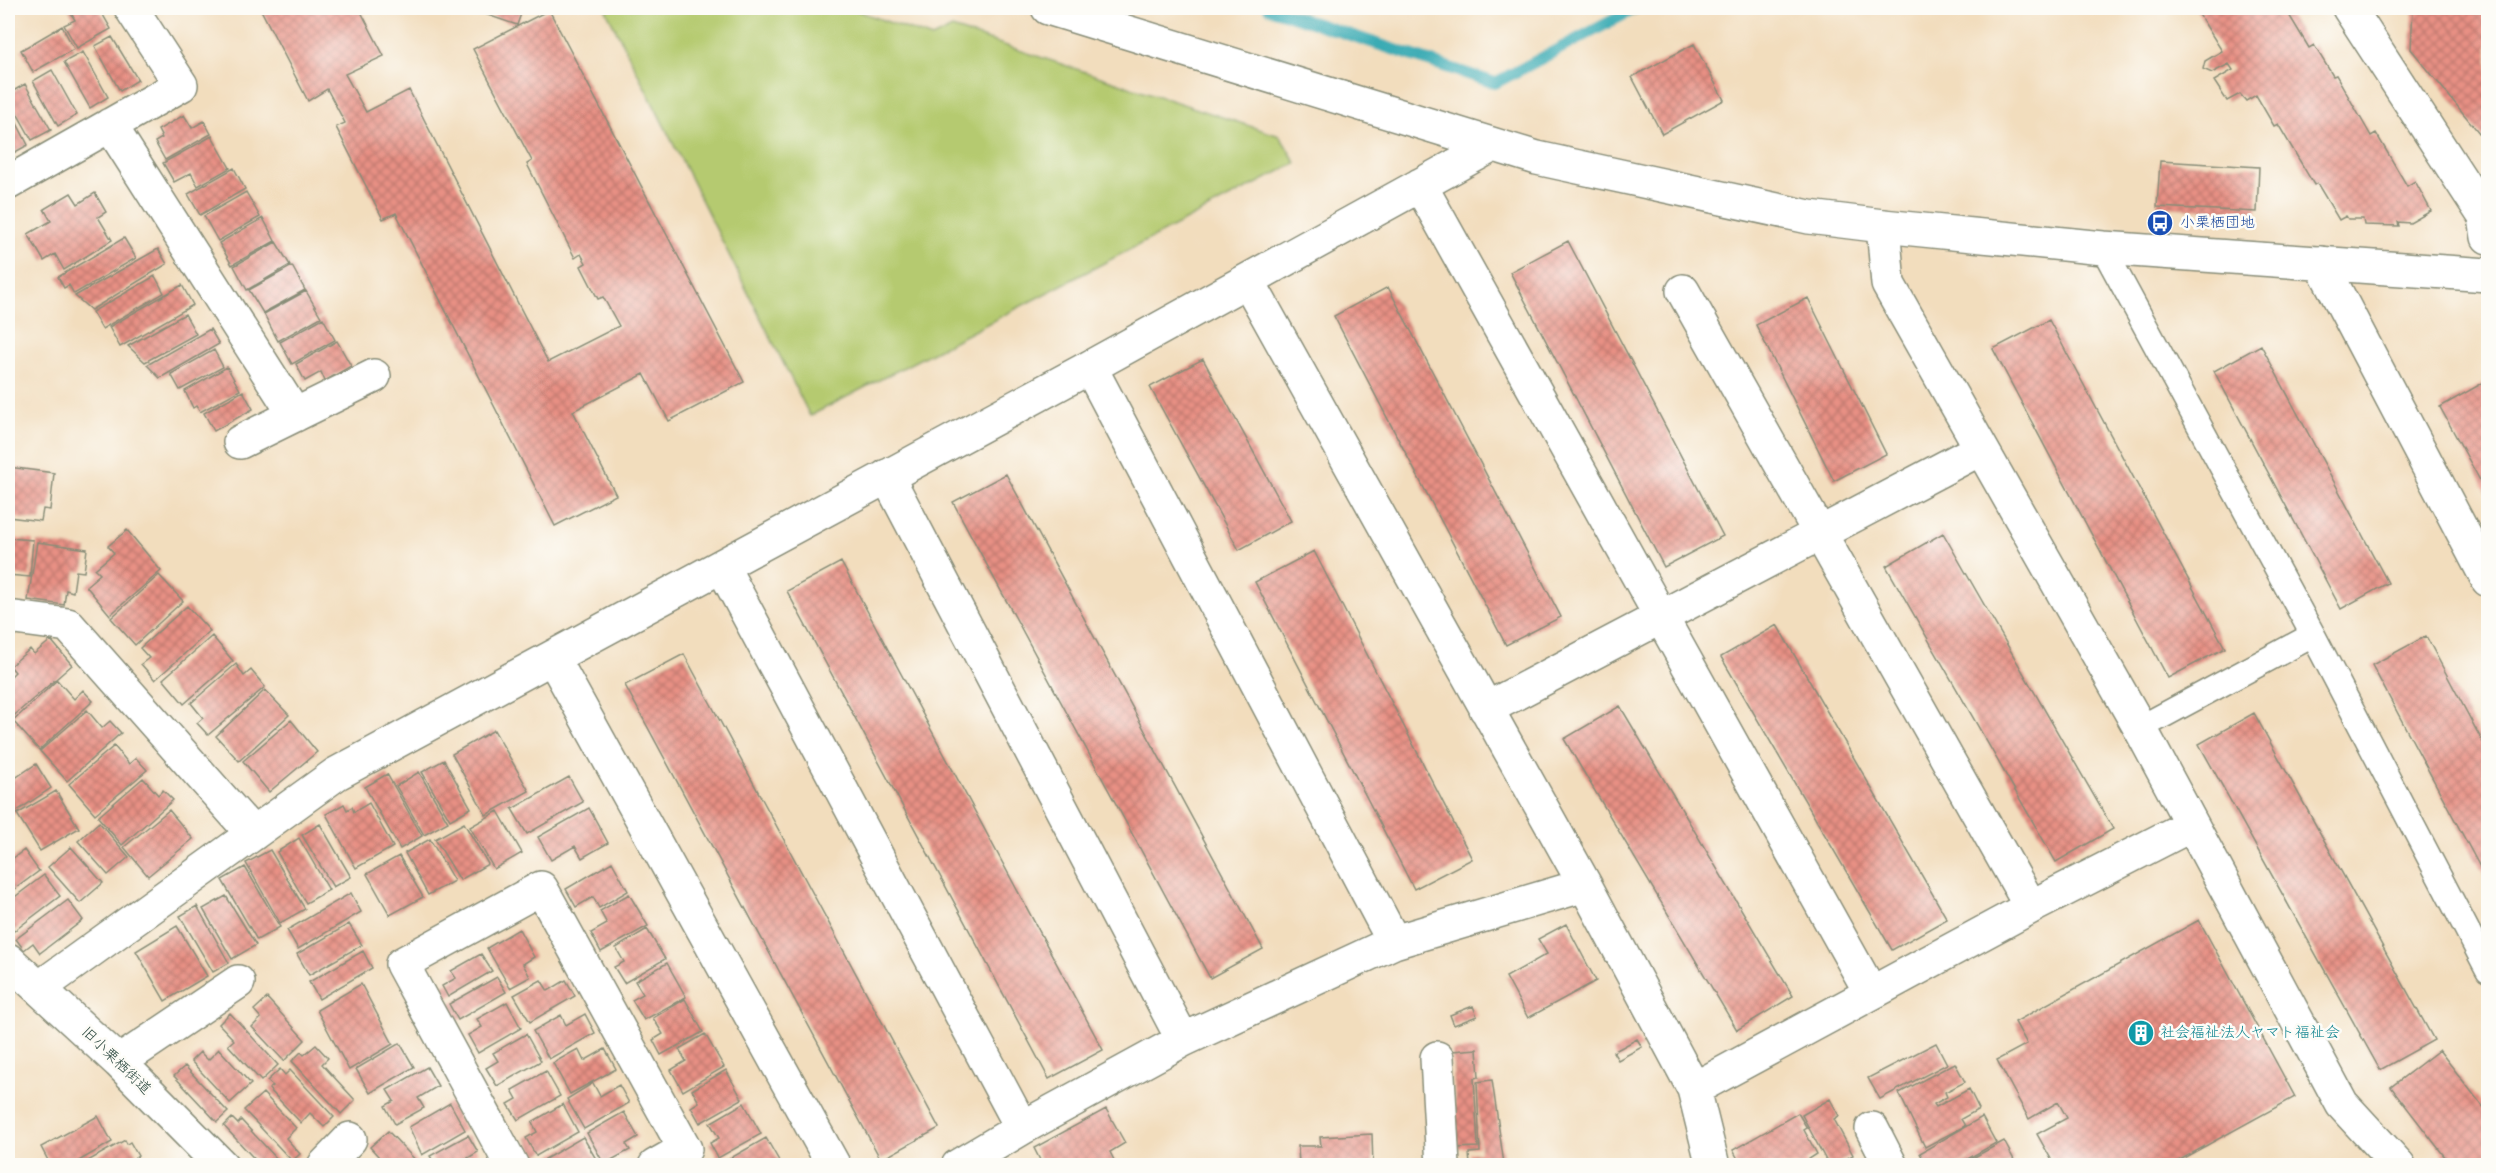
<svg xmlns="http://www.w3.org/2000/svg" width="2496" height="1173" viewBox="0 0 2496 1173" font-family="Kalam,'Klee One',sans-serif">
<defs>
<pattern id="building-cross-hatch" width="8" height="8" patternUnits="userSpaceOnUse" patternTransform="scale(1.5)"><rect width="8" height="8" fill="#e89084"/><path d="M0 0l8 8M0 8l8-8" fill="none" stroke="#bb776d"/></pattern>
</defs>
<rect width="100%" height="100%" fill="#fdfcf7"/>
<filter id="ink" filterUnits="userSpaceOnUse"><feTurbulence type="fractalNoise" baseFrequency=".0167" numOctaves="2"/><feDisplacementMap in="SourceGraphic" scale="12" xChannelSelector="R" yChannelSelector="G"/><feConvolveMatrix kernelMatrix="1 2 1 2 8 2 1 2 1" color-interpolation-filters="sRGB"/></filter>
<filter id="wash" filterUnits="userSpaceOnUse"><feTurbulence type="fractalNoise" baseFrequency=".008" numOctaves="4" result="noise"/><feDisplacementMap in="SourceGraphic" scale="24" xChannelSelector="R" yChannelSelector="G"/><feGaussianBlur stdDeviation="1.35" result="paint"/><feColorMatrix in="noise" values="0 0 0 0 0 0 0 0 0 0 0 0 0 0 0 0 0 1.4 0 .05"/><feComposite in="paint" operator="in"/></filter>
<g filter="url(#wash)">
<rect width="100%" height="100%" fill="#f2ddbd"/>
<path fill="#b5ca6f" stroke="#6a8452" stroke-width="1.5" d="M605 8H850L932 38 952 28 1280 136 1296 163 810 416Z"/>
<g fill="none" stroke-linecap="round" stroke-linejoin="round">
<path stroke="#3aabb4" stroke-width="12" d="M1269 8 1495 83 1636 8"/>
</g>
<g id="blocks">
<path fill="url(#building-cross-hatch)" d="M73 8H99L111 29 77 48 64 25 75 20 69 10Z
M260 8H340L341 10 347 8H359L384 56 345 74 366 112 409 90 548 362 619 326 603 297 598 299 581 266 586 263 581 254 575 258 527 164 532 161 473 49 549 10 744 382 669 421 644 374 573 411 616 495 555 526 396 213 383 219 336 127 345 123 327 89 308 101Z
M467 8H523L517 25Z
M2195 8H2285L2309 48 2314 45 2333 76 2336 75 2371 136 2376 133 2407 186 2415 181 2431 211 2410 223 2398 222 2399 226 2364 225 2363 219H2348L2346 216 2339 220 2317 183 2314 185 2278 124 2274 126 2256 95 2246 101 2240 94 2227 101 2214 81 2233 70 2229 64 2212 73 2203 69 2205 61 2222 51Z
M2413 8H2488V144L2411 49Z
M62 26 74 49 33 72 21 50Z
M112 37 138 80 120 91 95 46Z
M1694 44 1724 100 1662 134 1632 77Z
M83 52 108 97 90 108 64 62Z
M52 70 77 115 58 126 33 81Z
M25 84 51 130 32 140 8 97V94Z
M8 106 28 145 8 156Z
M184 115 192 128 204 121 211 134 165 160 155 142 162 138 158 130Z
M212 136 230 168 198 186 191 173 174 182 163 163Z
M2160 161 2259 167 2257 212 2157 207Z
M234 168 245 189 200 215 188 194Z
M246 192 260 217 218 241 204 216Z
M71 193 78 204 95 193 106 212 98 217 112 240 64 270 55 254 44 261 28 234 51 221 44 209Z
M263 218 275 241 232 265 219 243Z
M124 238 136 258 74 294 69 285 64 288 58 277Z
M1568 241 1723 536 1664 567 1510 272Z
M276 242 290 265 247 290 234 266Z
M158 249 167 264 91 310 75 296Z
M292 266 305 290 263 313 249 290Z
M155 276 164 293 102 329 92 312Z
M182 285 193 305 120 347 109 327Z
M1388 287 1561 617 1506 645 1334 316Z
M306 291 321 317 278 341 264 314Z
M1808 298 1886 454 1834 481 1756 325Z
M185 314 196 334 145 362 128 346Z
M323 318 335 340 292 364 280 342Z
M2049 320 2225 648 2168 678 1993 349Z
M210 329 219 344 160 378 147 365Z
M337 341 351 366 325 381 321 372 305 381 296 364Z
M2261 345 2388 583 2341 609 2214 371Z
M214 350 223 367 180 390 171 374Z
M1203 359 1291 521 1239 550 1150 387Z
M227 367 240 390 200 412 196 406 193 408 185 391Z
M2488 380V495L2440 407Z
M243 391 253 409 214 431 204 413Z
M8 467 54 473 50 510 43 509 41 521 8 517Z
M1006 474 1263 949 1210 978 953 502Z
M127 530 161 571 110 615 86 586 100 574 95 569 114 553 108 546Z
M1943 533 2113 829 2056 862 1886 566Z
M8 538 33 540 30 577 8 575Z
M37 542 87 549 84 572 76 571 73 592 66 590 64 605 28 600Z
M1314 551 1472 859 1414 889 1255 582Z
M841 562 1103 1050 1049 1079 787 591Z
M159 575 183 601 135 645 111 618Z
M187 606 210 631 155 680 141 664 149 658 140 648Z
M1777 625 1947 919 1892 950 1721 657Z
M212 636 233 661 184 704 163 679Z
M2426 636 2488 752V882L2372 665Z
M51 640 72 665 9 720 8 679 15 672 10 666 30 649 34 654Z
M684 654 939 1128 881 1160 625 685Z
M236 664 244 676 251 670 265 687 208 735 197 723 203 718 191 703Z
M57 680 74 699 83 690 93 701 39 750 13 721Z
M265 690 289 715 239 761 216 736Z
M1620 706 1793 996 1737 1030 1564 739Z
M87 710 102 728 110 721 121 733 67 781 40 751Z
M2254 713 2434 1040 2380 1070 2199 744Z
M291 720 317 752 269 792 243 761Z
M494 730 529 791 486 815 452 754Z
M114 746 129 764 136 758 147 770 95 814 69 784Z
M444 760 471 808 450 820 422 772Z
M36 764 51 788 11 815 8 810V783Z
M419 772 448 822 424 835 396 786Z
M387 774 422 836 400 849 365 787Z
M569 777 583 802 527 834 512 809Z
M143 778 158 795 163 790 173 800 122 845 98 817Z
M56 791 79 828 40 851 17 814Z
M369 803 393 847 356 868 326 814 344 804 347 810 352 807 354 812Z
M589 808 608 843 582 858 575 846 551 860 538 837Z
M169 810 193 839 148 876 124 847Z
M498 811 522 853 494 869 470 827Z
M99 822 129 857 108 875 78 841Z
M464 823 488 864 460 880 435 839Z
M320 824 351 877 333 887 302 835Z
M299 838 329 890 306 903 277 852Z
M430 839 454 881 428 895 405 853Z
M71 847 103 883 80 903 48 867Z
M24 850 39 871 8 894V862Z
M270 850 305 909 280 923 246 863Z
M399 856 423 897 390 915 367 874Z
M612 862 628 891 599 908 593 897 576 907 566 889Z
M245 867 280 927 257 940 222 880Z
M44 875 60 896 14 931 8 922V902Z
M351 893 361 912 298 949 287 930Z
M629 894 648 926 601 952 591 933 607 924 600 911Z
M226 896 256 945 232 959 203 909Z
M68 900 83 920 40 953 33 943 24 950 16 939Z
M197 906 229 963 213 972 180 916Z
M2199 920 2295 1097 2169 1166H2055L2037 1134 2067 1118 2058 1102 2029 1119 1997 1060 2027 1044 2015 1022Z
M349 924 362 945 309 975 297 954Z
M1566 924 1596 981 1528 1018 1506 977 1547 954 1538 939Z
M177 926 207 976 165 1001 136 951Z
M519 929 534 957 523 964 530 977 510 988 487 948Z
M647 929 665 959 624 983 614 967 624 962 616 948Z
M363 951 372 968 319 999 309 982Z
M481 954 492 971 448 997 442 986 456 978 451 971Z
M667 963 686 997 644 1020 632 1000 643 994 635 981Z
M497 977 506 992 458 1020 449 1004Z
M541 980 548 991 566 980 575 996 530 1022 514 995Z
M361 984 393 1044 349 1070 317 1010Z
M267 998 305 1040 284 1061 252 1027 261 1018 254 1010Z
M685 999 703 1032 661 1055 653 1040 663 1034 653 1018Z
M507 1002 521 1028 478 1053 468 1035 482 1027 477 1019Z
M1473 1006 1477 1016 1454 1025 1450 1015Z
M230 1013 278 1065 261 1081 228 1045 234 1040 219 1024Z
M585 1014 595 1033 549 1059 533 1031 561 1015 566 1025Z
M526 1034 541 1061 497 1086 486 1068 498 1061 493 1053Z
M705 1034 724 1067 683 1091 671 1070 686 1061 679 1049Z
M1637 1039 1642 1047 1618 1060 1613 1052Z
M400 1043 414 1067 370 1093 356 1069Z
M1936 1043 1947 1064 1880 1099 1868 1078Z
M316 1045 328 1058 322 1064 355 1100 341 1114 292 1061 301 1052 304 1055Z
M219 1049 251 1084 230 1103 191 1061 200 1052 208 1060Z
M578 1049 584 1061 605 1049 616 1069 570 1094 553 1063Z
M1477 1049 1479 1077 1474 1078 1478 1147 1457 1148 1452 1051Z
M2439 1050 2488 1113V1157L2478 1166H2452L2391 1087Z
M1955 1063 1965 1082 1945 1092 1947 1097 1934 1104 1936 1107 1969 1089 1979 1109 1961 1119 1965 1126 1925 1147 1899 1093Z
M185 1066 228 1112 217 1122 174 1076Z
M427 1067 438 1086 418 1098 424 1108 395 1124 385 1106 394 1101 387 1090Z
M280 1069 285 1075 290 1070 334 1117 324 1127 310 1113 301 1123 269 1089 273 1086 267 1081Z
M726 1070 742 1099 700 1123 691 1107 699 1102 692 1090Z
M546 1071 560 1096 518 1120 508 1104 517 1099 512 1090Z
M1492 1080 1504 1164 1470 1165 1469 1153 1480 1152 1477 1082Z
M593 1083 600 1096 619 1085 629 1103 584 1129 567 1099Z
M263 1093 296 1128 286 1138 300 1154 292 1161 244 1110Z
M1830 1099 1839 1116 1834 1119 1853 1155 1834 1166H1829L1802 1115Z
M450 1103 465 1130 422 1155 409 1127Z
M744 1103 761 1134 718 1158 710 1143 719 1138 710 1123Z
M563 1104 578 1132 536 1156 526 1138 537 1132 532 1122Z
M1106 1109 1125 1143 1110 1152 1117 1166H1036L1041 1162 1034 1148Z
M624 1112 638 1137 626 1144 630 1150 604 1164 587 1133Z
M1798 1113 1807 1128 1804 1130 1817 1154 1806 1161 1808 1166H1736L1734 1162 1738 1159 1733 1150Z
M98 1116 112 1142 70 1166H51L41 1147Z
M1982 1117 1996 1143 1955 1166H1927L1920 1153Z
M232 1118 238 1124 241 1120 278 1160 272 1166H261L224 1126Z
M388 1131 421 1166H387L370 1147Z
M1372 1134 1373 1166H1299L1298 1146H1321L1320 1137Z
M468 1135 478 1152 458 1164 459 1166H436L430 1156Z
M583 1137 599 1164 549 1166 545 1159Z
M766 1138 782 1166H724L722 1163Z
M125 1140 127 1144 130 1142 138 1156 135 1158 139 1165 137 1166H79Z
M2004 1141 2014 1160 2003 1166H1958Z"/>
</g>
</g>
<g filter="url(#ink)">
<use href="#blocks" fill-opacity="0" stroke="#888d78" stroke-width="1.5"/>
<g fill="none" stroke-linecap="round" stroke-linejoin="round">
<defs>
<path id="service" d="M2103 248 2313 635 2488 970
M2140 728 2313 635"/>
<path id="minor" d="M2349 8 2485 217 2488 237
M110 125 295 415
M8 183 181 85 131 8
M1420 185 1871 993
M1883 226 1888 284 2140 728 2342 1104 2399 1166
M2321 263 2488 580
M1248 281 1585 885 1694 1089 1713 1166
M1683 291 2031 907
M1090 367 1394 942
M240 442 374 376
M887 476 1183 1040
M722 566 1022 1128
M8 617 68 625 253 834
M553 658 834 1166
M1486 709 1980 449
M8 960 119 1062 222 1166
M39 988 336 774 1090 367 1493 145
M1437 1058 1443 1166
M119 1062 238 982
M1694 1089 2031 907 2191 825
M1872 1129 1891 1166
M324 1166 350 1139
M512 1166 402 964 541 888 685 1149 655 1166
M958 1166 1022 1128 1183 1040 1394 942 1585 885"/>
<path id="tertiary" d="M1048 8 1537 158 1809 217 1883 226 2103 248 2488 275"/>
</defs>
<use href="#service" stroke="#888d78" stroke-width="27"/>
<use href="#minor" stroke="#888d78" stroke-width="36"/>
<use href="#tertiary" stroke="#888d78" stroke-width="36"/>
<use href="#service" stroke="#fff" stroke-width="24"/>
<use href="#minor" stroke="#fff" stroke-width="33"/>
<use href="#tertiary" stroke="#fff" stroke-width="33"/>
</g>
</g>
<defs>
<symbol id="bus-disc" viewBox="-11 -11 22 22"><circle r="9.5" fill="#1a4fb4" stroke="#fdfcf7"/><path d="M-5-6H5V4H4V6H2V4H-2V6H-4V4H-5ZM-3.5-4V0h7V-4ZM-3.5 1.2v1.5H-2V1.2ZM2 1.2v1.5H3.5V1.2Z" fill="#fff"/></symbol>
<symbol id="building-disc" viewBox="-11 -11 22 22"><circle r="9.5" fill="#0f9aa8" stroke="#fdfcf7"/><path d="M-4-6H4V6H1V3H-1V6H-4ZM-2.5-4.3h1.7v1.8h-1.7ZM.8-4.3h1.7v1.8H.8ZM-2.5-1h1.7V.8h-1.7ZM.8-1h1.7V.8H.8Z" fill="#fff"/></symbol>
</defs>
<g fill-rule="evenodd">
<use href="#bus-disc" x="2145" y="208" width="30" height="30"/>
<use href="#building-disc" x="2126" y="1018" width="30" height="30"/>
</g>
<g text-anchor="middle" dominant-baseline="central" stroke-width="5" stroke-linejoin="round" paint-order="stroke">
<g font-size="15" fill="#164399" stroke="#fdfcf7" text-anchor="start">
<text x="2180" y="223">小栗栖団地</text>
</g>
<g font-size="15" fill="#0d838f" stroke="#fdfcf7" text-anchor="start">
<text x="2160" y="1033">社会福祉法人ヤマト福祉会</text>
</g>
<g font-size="15" fill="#1f3d34" stroke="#fdfcf7">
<text transform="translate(116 1061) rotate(44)">旧小栗栖街道</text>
</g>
</g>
<rect width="2496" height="1173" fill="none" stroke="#fdfcf7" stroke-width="30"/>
</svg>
